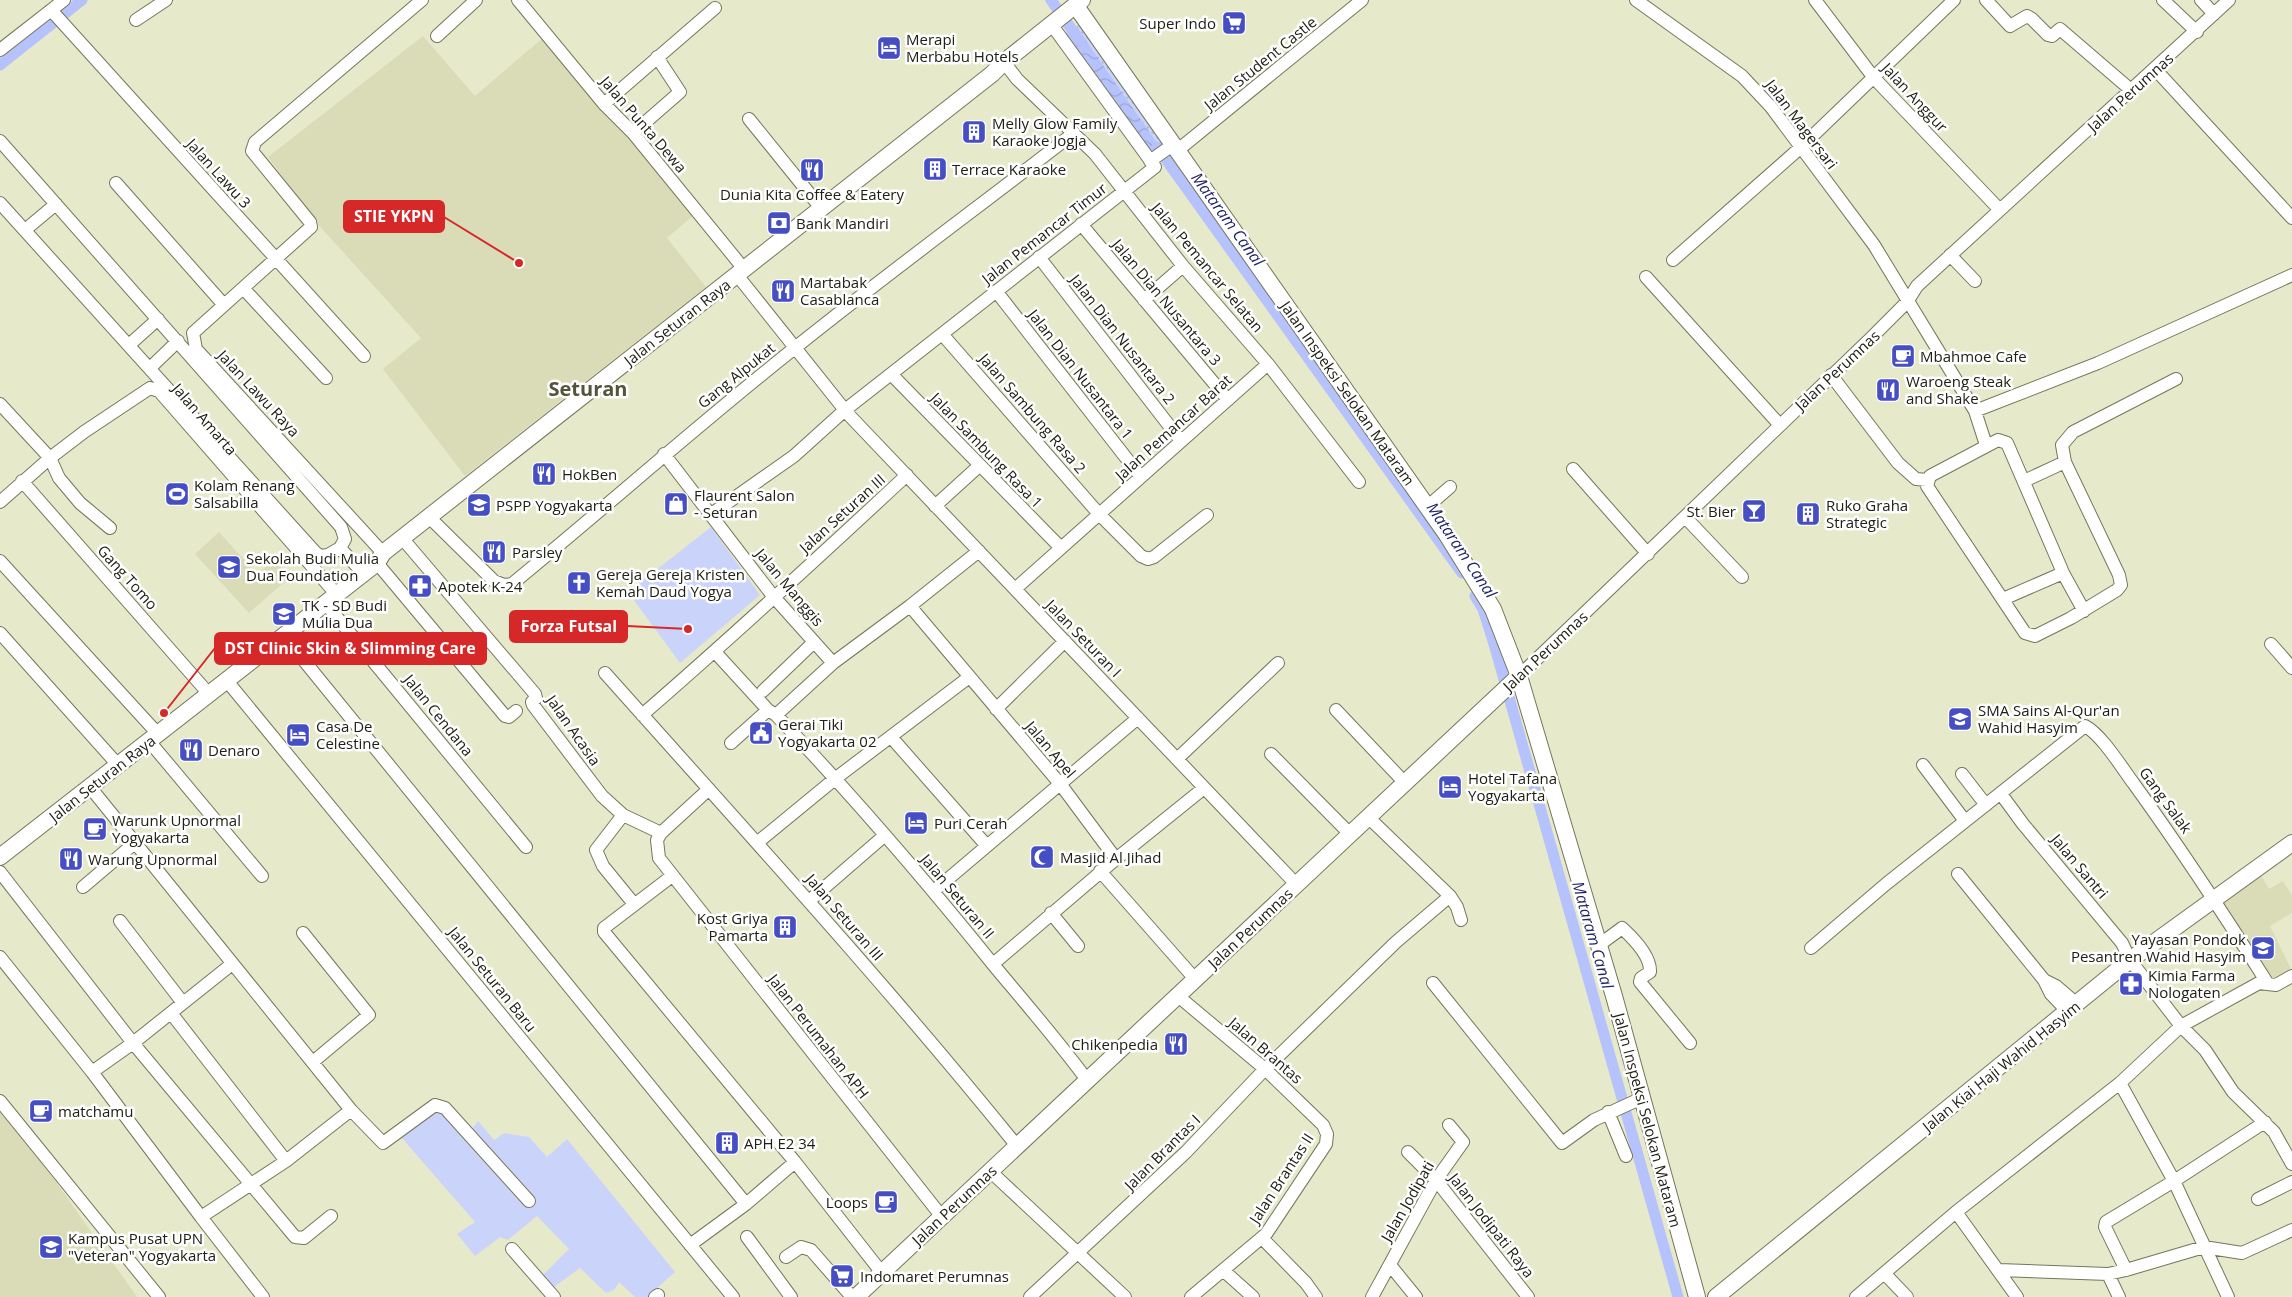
<svg xmlns="http://www.w3.org/2000/svg" width="2292" height="1297" viewBox="0 0 2292 1297" font-family="'Open Sans',sans-serif">
<defs>
<pattern id="park-dots" width="8" height="8" patternUnits="userSpaceOnUse" patternTransform="scale(1.25)"><rect width="8" height="8" fill="#cad4fb"/><path d="M2 2h.1M6 6h.1" fill="none" stroke="#adb6d6" stroke-width="1.8" stroke-linecap="round"/></pattern>
<pattern id="water-waves" width="16" height="10" patternUnits="userSpaceOnUse" patternTransform="scale(1.25)"><rect width="16" height="10" fill="#b5c2fc"/><path d="M0 5q4-4 8 0t8 0" fill="none" stroke="#9ba6d7"/></pattern>
</defs>
<rect width="100%" height="100%" fill="#e7e9cb"/>
<path fill="#dadcb8" d="M423 36 475 96 544 37 694 215 667 238 706 287 465 476 383 369 421 338 314 220 268 157Z
M219 532 257 574 274 560 290 577 249 613 195 554Z
M2260 874 2269 889 2283 881 2292 895V913L2270 926 2291 969 2267 982 2216 900Z
M0 1105 66 1196 137 1297H0Z"/>
<path fill="#cad4fb" d="M711 527 760 595 680 663 628 592Z
M438 1109 489 1148 472 1129 478 1121 494 1140 504 1133 529 1137 547 1157 567 1139 675 1272 647 1297H635L619 1282 614 1290 606 1293 580 1268 554 1287 543 1275 569 1249 537 1216 508 1240 500 1237 475 1256 457 1234 475 1222 400 1136Z"/>
<path fill="url(#park-dots)" d="M1080 23 1166 143 1160 147 1076 26Z"/>
<path fill="url(#water-waves)" d="M1045 0H1057L1063 8 1054 13Z
M1076 26 1160 147 1152 153 1066 33Z"/>
<g fill="none" stroke-linecap="round" stroke-linejoin="round">
<path stroke="#b5c2fc" stroke-width="11" d="M1051 0 1080 41
M0 65 82 0
M1157 147 1462 573
M1475 596 1483 609 1494 644 1678 1297"/>
<defs>
<path id="minor" d="M518 0 604 104 633 133 744 269
M1636 0 1742 76 1771 107 1874 245 1975 411 1986 445
M1815 0 1874 78 1999 209
M1986 0 2010 26 2027 16 2032 19 2048 35 2052 36 2060 29 2131 90
M2163 0 2197 32
M2201 0 2214 14
M51 10 364 356
M136 20 166 0
M437 36 476 0
M0 50 64 0
M1004 62 1017 79 1095 154 1183 266 1268 364 1359 482
M2155 69 2292 218
M604 104 715 8
M749 119 821 208
M633 133 680 92 657 57
M0 141 341 527 345 539 340 548
M1178 150 1362 0
M1150 161 1174 144
M116 183 224 305
M0 203 315 552 320 556 328 555 340 548 364 574
M1081 224 1228 400
M25 230 56 204
M1950 255 1975 281
M1039 257 1181 441
M1673 260 1800 148 1954 0
M737 275 848 414 1296 884
M1646 277 1779 424
M243 288 326 378
M996 291 1141 477
M1144 300 1183 266
M942 334 1099 514 1141 556 1148 559 1154 557 1207 515
M129 345 158 319
M151 367 178 341
M891 374 1061 548
M1831 375 1898 463 1916 479 1927 480
M0 404 50 458 59 478 80 503 110 528
M1975 411 2098 363 2292 275
M664 454 773 596 833 663
M2065 462 2062 445 2073 432 2176 379
M1573 469 1648 554
M22 481 209 694
M0 502 50 458 84 432 150 388 159 391 337 595
M935 506 979 466
M1427 507 1450 487
M710 515 794 456 845 410 1155 167 1054 28
M429 517 494 581 504 585 512 584C607 506 699 424 796 347 887 274 981 205 1074 133
M1685 517 1742 577
M402 538 535 694 536 698 532 702 533 705 602 796 623 815 661 833
M979 551 910 606 1061 785 1116 859 993 964
M383 553 196 349 193 333 311 227 310 222 252 151 255 142 422 0
M0 561 158 734
M377 563 505 716 509 717 516 711
M2063 573 2084 611
M1015 589 1268 364
M2003 599 2063 573 2061 568 2007 443 1998 440 1930 476 1927 486 2025 633 2035 636 2071 618 2117 590 2121 585 2119 575 2065 462 2024 481
M326 604 526 847
M0 633 118 765
M284 636 746 1204
M2271 644 2292 668
M715 652 768 710 776 715C853 796 926 881 996 968 1027 1005 1059 1042 1087 1080
M605 673C744 829 885 983 1017 1146
M1519 676 1870 339 1907 302 1917 286 2229 0
M227 681 733 1297
M763 691 814 642
M996 709 1065 641
M1336 710 1405 783
M642 715C732 637 820 556 907 475
M776 715 833 663 910 606
M891 737 987 846
M149 741 262 876
M731 743 768 710
M1271 754 1350 834
M1177 759 1278 663
M1923 765 1965 821
M1962 774 1986 805
M90 787 351 1110 286 1161 171 1013
M709 789 661 833 657 840 659 858 942 1217
M2001 794 2023 824 2122 943 2130 960 2181 1026 2205 1050 2233 1092 2274 1132 2292 1164
M623 815 596 850 603 866 634 904
M1368 817 1450 896 1457 907 1461 920
M758 842 836 778 968 678
M1116 859 1204 788
M1100 871 1195 979
M0 872 133 1043 295 1237 304 1238 331 1216
M1958 874 2044 980 2051 994 2068 1012
M672 876 604 928V932L795 1162 882 1273
M83 887 136 842
M935 890 1138 718
M809 901 884 836
M1051 913 1078 946
M120 921 183 1003
M303 933 369 1015 314 1061
M1599 945 1622 928C1633 938 1651 956 1650 972L1641 978 1640 982 1690 1043
M1811 948 1886 884 2085 726C2102 735 2122 768 2134 784 2181 849 2225 916 2268 984
M0 957 92 1072 201 1217 286 1161
M2044 980 2056 986 2077 1004
M1433 983 1562 1143 1594 1120 1642 1098
M1178 996 1265 1069 1323 1125 1327 1134 1326 1144 1266 1234 1191 1297
M92 1072 133 1043 232 964
M2120 1083 2174 1181 2228 1297
M0 1101 159 1297
M351 1110 383 1143 435 1105 445 1108 529 1201
M1608 1112 1626 1156
M1408 1152 1436 1180 1528 1297
M990 1171 1125 1297
M2258 1199 2292 1182
M1956 1212 2017 1297
M201 1217 263 1297
M747 1237 791 1297
M1262 1238 1306 1283 1316 1297
M690 1245 746 1204 795 1162
M512 1249 554 1297
M786 1257 801 1247 811 1250 852 1297
M1390 1265 1416 1297
M1999 1270 2108 1274 2126 1270 2204 1247 2242 1253 2292 1230
M2126 1270 2105 1227 2106 1222 2174 1181 2265 1122
M1224 1271 1253 1297
M1885 1274 1907 1297
M2108 1274 2119 1297
M655 1297 658 1295
M1030 1297 1186 1152 1265 1069 1396 942 1450 896
M1372 1297 1436 1180 1463 1142 1449 1125
M1856 1297 1956 1212 2120 1083 2181 1026 2259 983 2276 985 2292 976"/>
<path id="major" d="M1078 9 1447 535 1493 609 1519 676 1614 996 1697 1297
M0 857 377 563 383 553 992 74 1004 62 1082 0
M856 1297 1519 676
M1716 1297 2130 960 2292 843"/>
</defs>
<use href="#minor" stroke="#75765c" stroke-width="14"/>
<use href="#major" stroke="#75765c" stroke-width="18"/>
<use href="#minor" stroke="#fff" stroke-width="12"/>
<use href="#major" stroke="#fff" stroke-width="16"/>
</g>
<defs>
<symbol id="supermarket-square" viewBox="-11 -11 22 22"><rect x="-9" y="-9" width="18" height="18" rx="4" fill="#464ec3" stroke="#fff"/><path d="M-6-5.5h2.5l.6 2H6L4.5 2H-2.5L-4.4-4H-6ZM-1.5 3.2a1.3 1.3 0 1 0 .1 0ZM3 3.2a1.3 1.3 0 1 0 .1 0Z" fill="#fff"/></symbol>
<symbol id="hotel-square" viewBox="-11 -11 22 22"><rect x="-9" y="-9" width="18" height="18" rx="4" fill="#464ec3" stroke="#fff"/><path d="M-6-4.5h1.5V1H6V5H4.5V3h-9V5H-6ZM-4 0a1.8 1.8 0 1 1 3.6 0ZM.5 0V-2.5h3Q6-2.5 6 0Z" fill="#fff"/></symbol>
<symbol id="building-square" viewBox="-11 -11 22 22"><rect x="-9" y="-9" width="18" height="18" rx="4" fill="#464ec3" stroke="#fff"/><path d="M-4-6H4V6H1V3H-1V6H-4ZM-2.5-4.3h1.7v1.8h-1.7ZM.8-4.3h1.7v1.8H.8ZM-2.5-1h1.7V.8h-1.7ZM.8-1h1.7V.8H.8Z" fill="#fff"/></symbol>
<symbol id="restaurant-square" viewBox="-11 -11 22 22"><rect x="-9" y="-9" width="18" height="18" rx="4" fill="#464ec3" stroke="#fff"/><path d="M-5-6h1v4h1v-4h1v4h1v-4h1v5L-1.5 .5V6h-2V.5L-5-1ZM5-6V6H3V1.5H1.5Q1.5-4 5-6Z" fill="#fff"/></symbol>
<symbol id="bank-square" viewBox="-11 -11 22 22"><rect x="-9" y="-9" width="18" height="18" rx="4" fill="#464ec3" stroke="#fff"/><path d="M-6-4H6V4H-6ZM0-2.3a2.3 2.3 0 1 0 0 4.6a2.3 2.3 0 1 0 0-4.6Z" fill="#fff"/></symbol>
<symbol id="cafe-square" viewBox="-11 -11 22 22"><rect x="-9" y="-9" width="18" height="18" rx="4" fill="#464ec3" stroke="#fff"/><path d="M-5.5-4.5H6V0H3Q3 3.5 0 3.5H-2.5Q-5.5 3.5-5.5 0ZM3-3.2v2h1.7v-2ZM-6 4.5H4V6H-6Z" fill="#fff"/></symbol>
<symbol id="stadium-square" viewBox="-11 -11 22 22"><rect x="-9" y="-9" width="18" height="18" rx="4" fill="#464ec3" stroke="#fff"/><path d="M0-5a6.5 5 0 1 0 0 10a6.5 5 0 1 0 0-10ZM-3.5-1.8h7v3.6h-7Z" fill="#fff"/></symbol>
<symbol id="shop-square" viewBox="-11 -11 22 22"><rect x="-9" y="-9" width="18" height="18" rx="4" fill="#464ec3" stroke="#fff"/><path d="M-5-2.5h2.3a2.7 3.5 0 0 1 5.4 0H5L5.5 6h-11ZM-1.5-2.5h3a1.5 2.3 0 0 0-3 0Z" fill="#fff"/></symbol>
<symbol id="university-square" viewBox="-11 -11 22 22"><rect x="-9" y="-9" width="18" height="18" rx="4" fill="#464ec3" stroke="#fff"/><path d="M0-5L7-2L0 1L-7-2ZM-4 1L0 2.5L4 1V4Q0 6-4 4Z" fill="#fff"/></symbol>
<symbol id="bar-square" viewBox="-11 -11 22 22"><rect x="-9" y="-9" width="18" height="18" rx="4" fill="#464ec3" stroke="#fff"/><path d="M-6-5H6L.8 .8V4.5H3.5V6h-7V4.5H-.8V.8Z" fill="#fff"/></symbol>
<symbol id="school-square" viewBox="-11 -11 22 22"><rect x="-9" y="-9" width="18" height="18" rx="4" fill="#464ec3" stroke="#fff"/><path d="M0-5L7-2L0 1L-7-2ZM-4 1L0 2.5L4 1V4Q0 6-4 4Z" fill="#fff"/></symbol>
<symbol id="church-square" viewBox="-11 -11 22 22"><rect x="-9" y="-9" width="18" height="18" rx="4" fill="#464ec3" stroke="#fff"/><path d="M-1.2-6h2.4v3.5h3.3v2.4h-3.3V6h-2.4V-.1h-3.3v-2.4h3.3Z" fill="#fff"/></symbol>
<symbol id="pharmacy-square" viewBox="-11 -11 22 22"><rect x="-9" y="-9" width="18" height="18" rx="4" fill="#464ec3" stroke="#fff"/><path d="M-2-6h4v4h4v4h-4v4h-4v-4h-4v-4h4Z" fill="#fff"/></symbol>
<symbol id="civic-square" viewBox="-11 -11 22 22"><rect x="-9" y="-9" width="18" height="18" rx="4" fill="#464ec3" stroke="#fff"/><path d="M-.6-6.5H3V-4.5H.6V-3L4-1V1h2V6H-6V1h2V-1L-.6-3ZM-1.2 2.5V6h2.4V2.5Z" fill="#fff"/></symbol>
<symbol id="mosque-square" viewBox="-11 -11 22 22"><rect x="-9" y="-9" width="18" height="18" rx="4" fill="#464ec3" stroke="#fff"/><path d="M3.5-4.9A6 6 0 1 0 3.5 4.9A5 5 0 1 1 3.5-4.9Z" fill="#fff"/></symbol>
</defs>
<g fill-rule="evenodd">
<use href="#supermarket-square" x="1220" y="9" width="28" height="28"/>
<use href="#hotel-square" x="875" y="34" width="28" height="28"/>
<use href="#building-square" x="960" y="118" width="28" height="28"/>
<use href="#building-square" x="921" y="155" width="28" height="28"/>
<use href="#restaurant-square" x="798" y="156" width="28" height="28"/>
<use href="#bank-square" x="765" y="209" width="28" height="28"/>
<use href="#restaurant-square" x="769" y="277" width="28" height="28"/>
<use href="#cafe-square" x="1889" y="342" width="28" height="28"/>
<use href="#restaurant-square" x="1874" y="376" width="28" height="28"/>
<use href="#restaurant-square" x="530" y="460" width="28" height="28"/>
<use href="#stadium-square" x="163" y="480" width="28" height="28"/>
<use href="#shop-square" x="662" y="490" width="28" height="28"/>
<use href="#university-square" x="465" y="491" width="28" height="28"/>
<use href="#bar-square" x="1740" y="497" width="28" height="28"/>
<use href="#building-square" x="1794" y="500" width="28" height="28"/>
<use href="#restaurant-square" x="480" y="538" width="28" height="28"/>
<use href="#school-square" x="215" y="553" width="28" height="28"/>
<use href="#church-square" x="565" y="569" width="28" height="28"/>
<use href="#pharmacy-square" x="406" y="572" width="28" height="28"/>
<use href="#school-square" x="270" y="600" width="28" height="28"/>
<use href="#school-square" x="1946" y="705" width="28" height="28"/>
<use href="#civic-square" x="747" y="719" width="28" height="28"/>
<use href="#hotel-square" x="284" y="721" width="28" height="28"/>
<use href="#restaurant-square" x="177" y="736" width="28" height="28"/>
<use href="#hotel-square" x="1436" y="773" width="28" height="28"/>
<use href="#hotel-square" x="902" y="809" width="28" height="28"/>
<use href="#cafe-square" x="81" y="815" width="28" height="28"/>
<use href="#mosque-square" x="1028" y="843" width="28" height="28"/>
<use href="#restaurant-square" x="57" y="845" width="28" height="28"/>
<use href="#building-square" x="771" y="913" width="28" height="28"/>
<use href="#school-square" x="2249" y="934" width="28" height="28"/>
<use href="#pharmacy-square" x="2117" y="970" width="28" height="28"/>
<use href="#restaurant-square" x="1162" y="1030" width="28" height="28"/>
<use href="#cafe-square" x="27" y="1097" width="28" height="28"/>
<use href="#building-square" x="713" y="1129" width="28" height="28"/>
<use href="#cafe-square" x="872" y="1188" width="28" height="28"/>
<use href="#university-square" x="37" y="1233" width="28" height="28"/>
<use href="#supermarket-square" x="828" y="1262" width="28" height="28"/>
</g>
<g text-anchor="middle" dominant-baseline="central" stroke-width="5" stroke-linejoin="round" paint-order="stroke">
<g font-size="15" fill="#202116" stroke="#fff" text-anchor="start">
<text x="1216" y="23" text-anchor="end">Super Indo</text>
<text x="906" y="39">Merapi<tspan x="906" dy="17">Merbabu Hotels</tspan></text>
<text x="992" y="123">Melly Glow Family<tspan x="992" dy="17">Karaoke Jogja</tspan></text>
<text x="952" y="169">Terrace Karaoke</text>
<text x="812" y="194" text-anchor="middle">Dunia Kita Coffee &amp; Eatery</text>
<text x="796" y="223">Bank Mandiri</text>
<text x="800" y="282">Martabak<tspan x="800" dy="17">Casablanca</tspan></text>
<text x="1920" y="356">Mbahmoe Cafe</text>
<text x="1906" y="381">Waroeng Steak<tspan x="1906" dy="17">and Shake</tspan></text>
<text x="562" y="474">HokBen</text>
<text x="194" y="485">Kolam Renang<tspan x="194" dy="17">Salsabilla</tspan></text>
<text x="694" y="495">Flaurent Salon<tspan x="694" dy="17">- Seturan</tspan></text>
<text x="496" y="505">PSPP Yogyakarta</text>
<text x="1826" y="505">Ruko Graha<tspan x="1826" dy="17">Strategic</tspan></text>
<text x="1736" y="511" text-anchor="end">St. Bier</text>
<text x="512" y="552">Parsley</text>
<text x="246" y="558">Sekolah Budi Mulia<tspan x="246" dy="17">Dua Foundation</tspan></text>
<text x="596" y="574">Gereja Gereja Kristen<tspan x="596" dy="17">Kemah Daud Yogya</tspan></text>
<text x="438" y="586">Apotek K-24</text>
<text x="302" y="605">TK - SD Budi<tspan x="302" dy="17">Mulia Dua</tspan></text>
<text x="1978" y="710">SMA Sains Al-Qur'an<tspan x="1978" dy="17">Wahid Hasyim</tspan></text>
<text x="778" y="724">Gerai Tiki<tspan x="778" dy="17">Yogyakarta 02</tspan></text>
<text x="316" y="726">Casa De<tspan x="316" dy="17">Celestine</tspan></text>
<text x="208" y="750">Denaro</text>
<text x="1468" y="778">Hotel Tafana<tspan x="1468" dy="17">Yogyakarta</tspan></text>
<text x="112" y="820">Warunk Upnormal<tspan x="112" dy="17">Yogyakarta</tspan></text>
<text x="934" y="823">Puri Cerah</text>
<text x="1060" y="857">Masjid Al Jihad</text>
<text x="88" y="859">Warung Upnormal</text>
<text x="768" y="918" text-anchor="end">Kost Griya<tspan x="768" dy="17">Pamarta</tspan></text>
<text x="2246" y="939" text-anchor="end">Yayasan Pondok<tspan x="2246" dy="17">Pesantren Wahid Hasyim</tspan></text>
<text x="2148" y="975">Kimia Farma<tspan x="2148" dy="17">Nologaten</tspan></text>
<text x="1158" y="1044" text-anchor="end">Chikenpedia</text>
<text x="58" y="1111">matchamu</text>
<text x="744" y="1143">APH E2 34</text>
<text x="868" y="1202" text-anchor="end">Loops</text>
<text x="68" y="1238">Kampus Pusat UPN<tspan x="68" dy="17">"Veteran" Yogyakarta</tspan></text>
<text x="860" y="1276">Indomaret Perumnas</text>
</g>
<g font-size="15" fill="#202116" stroke="#fff">
<text transform="translate(1260 63) rotate(-39)">Jalan Student Castle</text>
<text transform="translate(2130 92) rotate(-42)">Jalan Perumnas</text>
<text transform="translate(1915 97) rotate(47)">Jalan Anggur</text>
<text transform="translate(644 124) rotate(49)">Jalan Punta Dewa</text>
<text transform="translate(1802 124) rotate(53)">Jalan Magersari</text>
<text transform="translate(219 173) rotate(48)">Jalan Lawu 3</text>
<text transform="translate(1044 233) rotate(-38)">Jalan Pemancar Timur</text>
<text transform="translate(1208 267) rotate(50)">Jalan Pemancar Selatan</text>
<text transform="translate(1167 302) rotate(50)">Jalan Dian Nusantara 3</text>
<text transform="translate(677 322) rotate(-38)">Jalan Seturan Raya</text>
<text transform="translate(1123 339) rotate(52)">Jalan Dian Nusantara 2</text>
<text transform="translate(1837 370) rotate(-43)">Jalan Perumnas</text>
<text transform="translate(1081 374) rotate(52)">Jalan Dian Nusantara 1</text>
<text transform="translate(736 375) rotate(-39)">Gang Alpukat</text>
<text transform="translate(259 393) rotate(47)">Jalan Lawu Raya</text>
<text transform="translate(1348 393) rotate(55)">Jalan Inspeksi Selokan Mataram</text>
<text transform="translate(1033 413) rotate(49)">Jalan Sambung Rasa 2</text>
<text transform="translate(205 419) rotate(49)">Jalan Amarta</text>
<text transform="translate(1173 427) rotate(-42)">Jalan Pemancar Barat</text>
<text transform="translate(987 450) rotate(46)">Jalan Sambung Rasa 1</text>
<text transform="translate(842 513) rotate(-42)">Jalan Seturan III</text>
<text transform="translate(128 577) rotate(48)">Gang Tomo</text>
<text transform="translate(790 587) rotate(50)">Jalan Manggis</text>
<text transform="translate(1084 638) rotate(46)">Jalan Seturan I</text>
<text transform="translate(1545 651) rotate(-43)">Jalan Perumnas</text>
<text transform="translate(439 715) rotate(51)">Jalan Cendana</text>
<text transform="translate(574 730) rotate(55)">Jalan Acasia</text>
<text transform="translate(1051 749) rotate(50)">Jalan Apel</text>
<text transform="translate(102 778) rotate(-38)">Jalan Seturan Raya</text>
<text transform="translate(2166 800) rotate(54)">Gang Salak</text>
<text transform="translate(2080 866) rotate(50)">Jalan Santri</text>
<text transform="translate(958 896) rotate(50)">Jalan Seturan II</text>
<text transform="translate(845 917) rotate(49)">Jalan Seturan III</text>
<text transform="translate(1250 928) rotate(-43)">Jalan Perumnas</text>
<text transform="translate(493 979) rotate(51)">Jalan Seturan Baru</text>
<text transform="translate(819 1036) rotate(52)">Jalan Perumahan APH</text>
<text transform="translate(1266 1050) rotate(41)">Jalan Brantas</text>
<text transform="translate(2001 1066) rotate(-39)">Jalan Kiai Haji Wahid Hasyim</text>
<text transform="translate(1648 1120) rotate(75)">Jalan Inspeksi Selokan Mataram</text>
<text transform="translate(1162 1152) rotate(-45)">Jalan Brantas I</text>
<text transform="translate(1281 1178) rotate(-57)">Jalan Brantas II</text>
<text transform="translate(1407 1201) rotate(-60)">Jalan Jodipati</text>
<text transform="translate(954 1205) rotate(-43)">Jalan Perumnas</text>
<text transform="translate(1492 1225) rotate(52)">Jalan Jodipati Raya</text>
</g>
<g font-size="16" font-style="italic" fill="#202566" stroke="#fff">
<text transform="translate(1228 219) rotate(54)">Mataram Canal</text>
<text transform="translate(1462 550) rotate(56)">Mataram Canal</text>
<text transform="translate(1593 935) rotate(74)">Mataram Canal</text>
</g>
<g font-size="20" font-weight="bold" fill="#53543b" stroke="#fff">
<text x="588" y="388">Seturan</text>
</g>
</g>
<path fill="none" stroke="#d62828" stroke-width="2" d="M519 263L444 217M688 629L627 626M164 713L215 648"/>
<g fill="#d62828" stroke="#fff" stroke-width="2">
<circle cx="519" cy="263" r="5"/>
<circle cx="688" cy="629" r="5"/>
<circle cx="164" cy="713" r="5"/>
</g>
<g fill="#d62828" stroke="#d62828" stroke-width="2">
<rect x="344" y="201" width="100" height="31" rx="5"/>
<rect x="510" y="611" width="117" height="31" rx="5"/>
<rect x="215" y="633" width="271" height="31" rx="5"/>
</g>
<g font-size="16" text-anchor="middle" font-weight="bold" fill="#fff">
<text x="394" y="222">STIE YKPN</text>
<text x="569" y="632">Forza Futsal</text>
<text x="350" y="654">DST Clinic Skin &amp; Slimming Care</text>
</g>
</svg>
